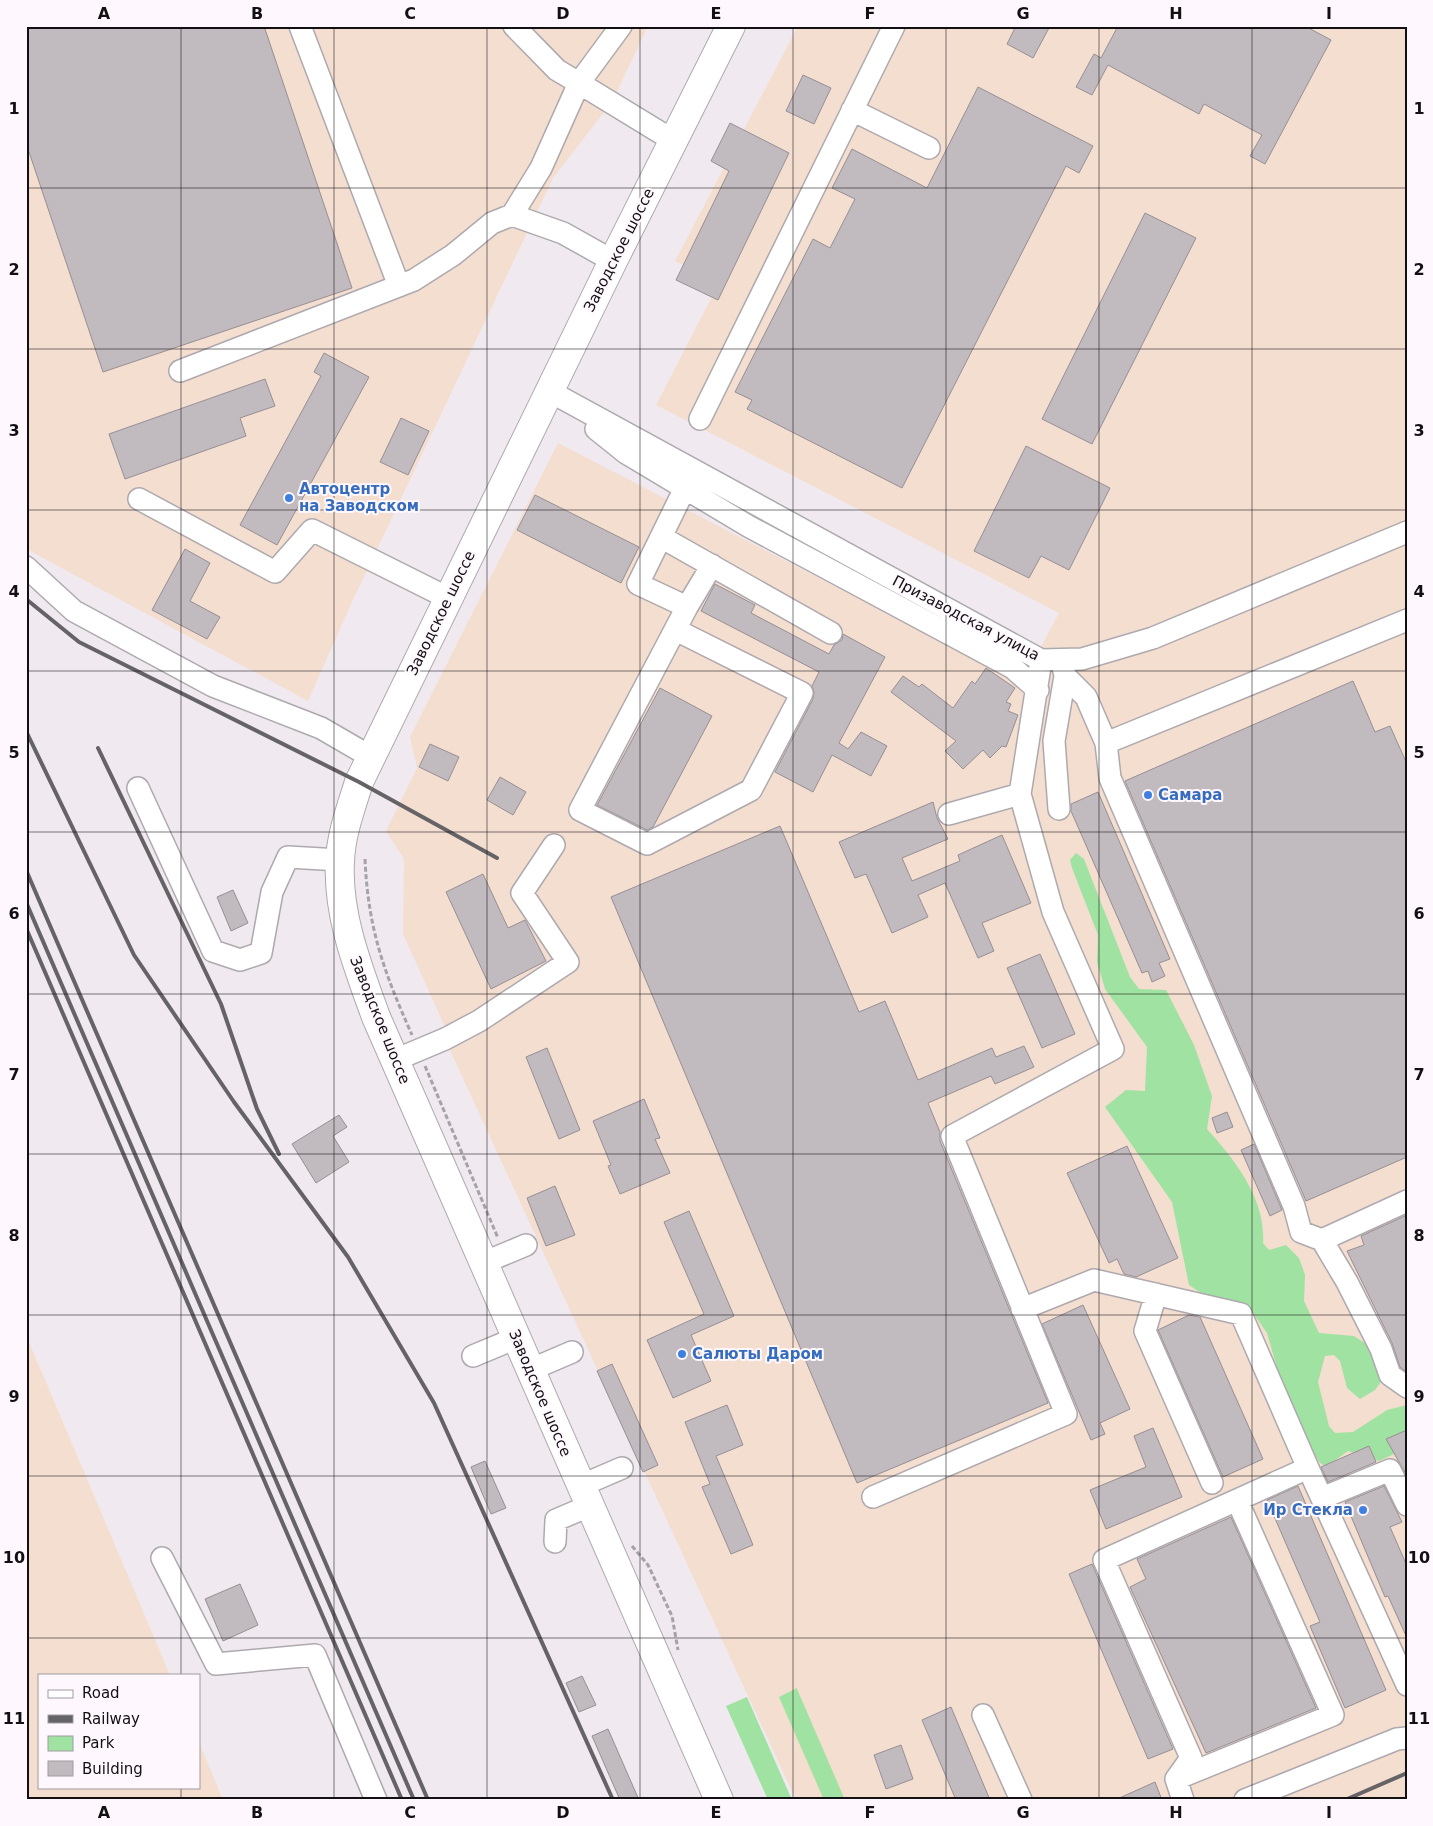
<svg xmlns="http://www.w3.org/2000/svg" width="1433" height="1826" viewBox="0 0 1433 1826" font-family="'DejaVu Sans',sans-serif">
<rect width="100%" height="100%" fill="#f0eaf0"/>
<path fill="#f3ded0" d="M26 26H648L612 102 553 178 352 602 308 701 30 551 26 541Z
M798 26H1407V1800H796L443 1035 446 1029 403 934 404 859 386 831 417 768 410 737 558 443 1022 683 1059 613 656 405 719 283 675 261Z
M26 1335 170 1675H39V1787H199V1742L223 1800H26Z"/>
<path fill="#a0e2a1" d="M1076 853 1084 859 1130 977 1139 989 1166 990 1194 1045 1212 1096 1207 1129C1235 1160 1266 1199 1263 1243L1269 1250 1286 1245 1299 1258 1305 1275 1304 1301 1319 1333 1354 1336 1377 1351 1385 1376 1375 1390 1360 1399 1347 1388 1340 1361 1334 1355 1325 1356 1318 1382 1329 1426 1335 1433 1353 1432 1387 1410 1407 1405V1448L1379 1461 1348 1451 1326 1467 1319 1462 1290 1414 1267 1333 1246 1303 1204 1295 1189 1285 1172 1202 1105 1107 1126 1090 1145 1091 1147 1047 1105 989 1097 962 1098 935 1072 868 1070 860Z
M797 1688V1689L845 1800H824L779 1697Z
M747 1697 792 1800H768L726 1706Z"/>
<path fill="#c1babf" stroke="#968f94" d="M26 26H264L352 288 103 372 26 143Z
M1016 26H1050L1033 58 1007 44Z
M1118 26H1305L1331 40 1265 164 1250 156 1262 135 1204 104 1199 114 1108 65 1092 95 1076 87 1094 54 1101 58Z
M803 75 831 88 814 124 786 111Z
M978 87 1093 146 1079 173 1066 166 902 488 747 409 752 400 735 392 813 239 830 248 855 199 832 188 852 149 927 188Z
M730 123 789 153 718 300 676 280 729 171 711 161Z
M1145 213 1196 238 1092 444 1042 419Z
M324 353 369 377 277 545 240 525 321 376 314 372Z
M265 379 275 406 240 418 246 436 125 479 109 434Z
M401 418 429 431 408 475 380 462Z
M1026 446 1110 488 1069 570 1041 556 1029 578 974 551Z
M535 495 639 547 621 583 517 530Z
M185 549 210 563 190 601 220 617 207 639 152 610Z
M715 584 755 605 751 613 829 654 834 645 842 640 843 634 885 657 839 743 848 749 861 732 887 746 871 776 832 755 813 792 775 772 813 699 814 692 812 686 819 672 701 611Z
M986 668 1015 688 1006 702 1011 704 1008 711 1018 715 1006 747 1002 746 990 758 983 750 963 769 945 751 956 741 891 692 903 676 919 687 922 684 953 708 972 681 975 684Z
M1353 681 1375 732 1390 726 1407 764V1157L1306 1201 1125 781Z
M660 688 712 716 653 827 647 830 597 805Z
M430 744 459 757 448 781 419 767Z
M500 777 526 792 513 815 487 800Z
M1098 792 1170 959 1159 963 1165 976 1152 982 1148 971 1142 973 1071 811V804Z
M933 802 937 818 948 839 902 858 912 881 960 861 958 855 1002 835 1031 903 982 923 994 951 978 958 945 883 918 895 928 917 892 933 866 874 855 878 839 842Z
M780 826 859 1012 885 1001 918 1080 992 1048 996 1057 1024 1046 1034 1067 995 1084 991 1076 928 1103 940 1132V1141L1048 1403 857 1483 611 897Z
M483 874 508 928 525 920 546 961 491 989 446 892Z
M233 890 248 923 231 931 217 897Z
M1040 954 1075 1034 1042 1048 1007 968Z
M547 1048 580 1130 559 1139 526 1057Z
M644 1099 660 1138 655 1139 670 1173 620 1194 608 1166 611 1165 593 1121Z
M1227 1112 1233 1127 1217 1133 1212 1118Z
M339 1115 347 1127 333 1136 349 1162 316 1183 292 1144Z
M1254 1144 1282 1210 1270 1216 1241 1150Z
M1127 1146 1178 1258 1136 1277 1124 1274 1117 1259 1109 1263 1067 1173Z
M555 1186 575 1235 546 1246 527 1198Z
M689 1211 734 1316 691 1335 711 1381 673 1398 647 1340 704 1314 664 1222Z
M1407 1215V1372L1400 1367 1392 1343 1347 1251 1364 1245 1361 1236Z
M1083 1305 1130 1409 1100 1423 1105 1434 1091 1440 1042 1324Z
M1189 1315 1200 1317 1263 1459 1223 1477 1158 1330Z
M612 1364 658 1465 643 1472 597 1371Z
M727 1405 743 1445 716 1456 753 1545 731 1554 702 1487 710 1484 685 1422Z
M1153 1428 1182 1497 1106 1529 1090 1490 1146 1467 1134 1436Z
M1407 1430V1476L1386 1439Z
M1369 1446 1376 1462 1328 1482 1321 1467Z
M485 1461 506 1508 491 1514 471 1467Z
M1298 1486 1386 1690 1345 1708 1310 1626 1320 1622 1267 1500Z
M1384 1486 1402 1522 1390 1527 1407 1566V1638L1388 1596 1385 1597 1345 1502Z
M1231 1517 1316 1708 1206 1753 1130 1587 1146 1579 1137 1559Z
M1092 1564 1173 1749 1148 1759 1069 1574Z
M240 1584 258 1625 223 1641 205 1599Z
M582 1676 596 1705 579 1712 566 1683Z
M951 1707 990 1800H956L922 1720Z
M608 1729 639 1800H620L592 1736Z
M901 1745 913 1779 886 1789 874 1755Z
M1155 1782 1162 1800H1115Z"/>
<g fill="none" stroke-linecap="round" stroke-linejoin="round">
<defs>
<path id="minor" d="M300 26 399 286
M514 26 557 70 579 83 621 26
M852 110 929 148
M512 215 541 168 579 83 674 141
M180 371 414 280 453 255 492 223 512 215 563 233 613 261
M549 391 1041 660 1082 659 1153 638 1407 532
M700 419 894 26
M596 429 626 453 748 526 1013 668 1038 690
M139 499 275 572 312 530 448 598
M661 537 831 633
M26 567 74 611 213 686 321 728 371 757
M687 607 712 565
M676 630 802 693 751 790 647 844 580 810 687 607 638 584 685 488
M1065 676 1086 697 1106 743 1110 778 1294 1206 1301 1232 1322 1240 1347 1282 1381 1349 1390 1375 1407 1387
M1106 743 1407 620
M138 788 213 951 240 960 261 953 272 892 288 857 340 860
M1059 809 1054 741 1065 676 1063 667
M949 814 1020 794
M395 1060 445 1039 479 1021 568 962 522 893 554 845
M1322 1240 1407 1201
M483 1263 526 1245
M1156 1294 1145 1331 1212 1483
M1022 1309 1094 1280 1241 1314 1308 1468
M473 1356 516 1338
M530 1370 572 1352
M580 1486 622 1468
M873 1497 1066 1414 952 1136 1113 1049 1053 912 1020 794 1041 660
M1322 1498 1390 1470 1407 1505
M555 1542 556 1520 589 1506
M162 1558 216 1664 315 1655 376 1800
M983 1715 1021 1800
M1176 1779 1333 1715 1237 1500
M1183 1800 1176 1779 1191 1758 1104 1560 1308 1468 1407 1685
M1245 1800 1397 1739 1407 1738"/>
<path id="major" d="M719 1800 376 1017C358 967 337 915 340 861 341 834 351 808 359 782L613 261 731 26"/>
</defs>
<use href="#minor" stroke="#aea9ae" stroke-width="24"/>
<use href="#major" stroke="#aea9ae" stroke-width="30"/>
<path stroke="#a7a2a7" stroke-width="3" stroke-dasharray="5 2.5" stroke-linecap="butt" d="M365 859C368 929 384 972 412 1035
M425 1066 498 1238
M632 1546 648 1565 672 1616 678 1650"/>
<use href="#minor" stroke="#fff" stroke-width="21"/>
<use href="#major" stroke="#fff" stroke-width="28"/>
<path stroke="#666366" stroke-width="4" d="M26 599 79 642 359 782 497 858
M26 731 134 955 234 1102 348 1257 434 1403 613 1800
M98 748 221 1004 257 1109 279 1154
M26 870 428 1800
M26 902 414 1800
M26 928 402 1800
M1345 1800 1407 1773"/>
</g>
<path fill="none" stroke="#121012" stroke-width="1" stroke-opacity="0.55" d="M181 26V1675M334 26V1800M487 26V1800M640 26V1800M793 26V1800M946 26V1800M1099 26V1800M1252 26V1800M26 188H1407M26 349H1407M26 510H1407M26 671H1407M26 832H1407M26 994H1407M26 1154H1407M26 1315H1407M26 1476H1407M26 1638H1407M181 1787V1800"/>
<g fill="#3f7fe0" stroke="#fef8fe" stroke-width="2">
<circle cx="289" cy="498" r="5"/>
<circle cx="1148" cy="795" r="5"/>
<circle cx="682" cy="1354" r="5"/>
<circle cx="1363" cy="1510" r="5"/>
</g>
<g text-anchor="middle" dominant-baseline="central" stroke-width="4" stroke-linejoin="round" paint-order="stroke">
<g font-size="15" fill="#121012" stroke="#fef8fe">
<text transform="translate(619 250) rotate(-63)">Заводское шоссе</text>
<text transform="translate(441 613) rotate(-64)">Заводское шоссе</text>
<text transform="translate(966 618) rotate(28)">Призаводская улица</text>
<text transform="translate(380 1020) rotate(68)">Заводское шоссе</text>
<text transform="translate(540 1393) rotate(67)">Заводское шоссе</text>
</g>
<g font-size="15" font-weight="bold" fill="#366cbe" stroke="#fef8fe" text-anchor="start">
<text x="299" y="489">Автоцентр<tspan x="299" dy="17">на Заводском</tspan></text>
<text x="1158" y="795">Самара</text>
<text x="692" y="1354">Салюты Даром</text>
<text x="1353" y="1510" text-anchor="end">Ир Стекла</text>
</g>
</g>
<rect width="1433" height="1826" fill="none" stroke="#fef8fe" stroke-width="55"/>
<rect x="38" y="1674" width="162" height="115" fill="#fef8fe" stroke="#a09ba0"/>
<rect x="48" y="1690" width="25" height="8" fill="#ffffff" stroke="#a09ba0"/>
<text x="82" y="1698" font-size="15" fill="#121012">Road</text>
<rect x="48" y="1715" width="25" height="8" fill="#666366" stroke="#a09ba0"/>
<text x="82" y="1724" font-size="15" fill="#121012">Railway</text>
<rect x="48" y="1736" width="25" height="15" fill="#a0e2a1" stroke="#a09ba0"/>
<text x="82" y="1748" font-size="15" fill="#121012">Park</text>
<rect x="48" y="1761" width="25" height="15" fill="#c1babf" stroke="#a09ba0"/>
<text x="82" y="1774" font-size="15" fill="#121012">Building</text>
<rect x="28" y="28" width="1378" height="1770" fill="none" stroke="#121012" stroke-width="2"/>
<g font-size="16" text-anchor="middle" font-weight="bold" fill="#121012">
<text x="104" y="19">A</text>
<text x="257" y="19">B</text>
<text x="410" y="19">C</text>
<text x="563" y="19">D</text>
<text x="716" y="19">E</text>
<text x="870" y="19">F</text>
<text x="1023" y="19">G</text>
<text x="1176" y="19">H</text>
<text x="1329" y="19">I</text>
<text x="14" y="114">1</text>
<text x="1419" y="114">1</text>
<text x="14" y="275">2</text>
<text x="1419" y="275">2</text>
<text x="14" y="436">3</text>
<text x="1419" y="436">3</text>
<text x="14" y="597">4</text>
<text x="1419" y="597">4</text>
<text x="14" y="758">5</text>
<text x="1419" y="758">5</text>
<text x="14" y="919">6</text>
<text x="1419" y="919">6</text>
<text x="14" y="1080">7</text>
<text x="1419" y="1080">7</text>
<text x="14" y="1241">8</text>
<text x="1419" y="1241">8</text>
<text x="14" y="1402">9</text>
<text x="1419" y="1402">9</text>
<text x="14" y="1563">10</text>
<text x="1419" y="1563">10</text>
<text x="14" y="1724">11</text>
<text x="1419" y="1724">11</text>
<text x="104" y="1818">A</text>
<text x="257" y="1818">B</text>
<text x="410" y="1818">C</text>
<text x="563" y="1818">D</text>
<text x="716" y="1818">E</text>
<text x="870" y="1818">F</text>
<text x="1023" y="1818">G</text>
<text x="1176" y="1818">H</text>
<text x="1329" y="1818">I</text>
</g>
</svg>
